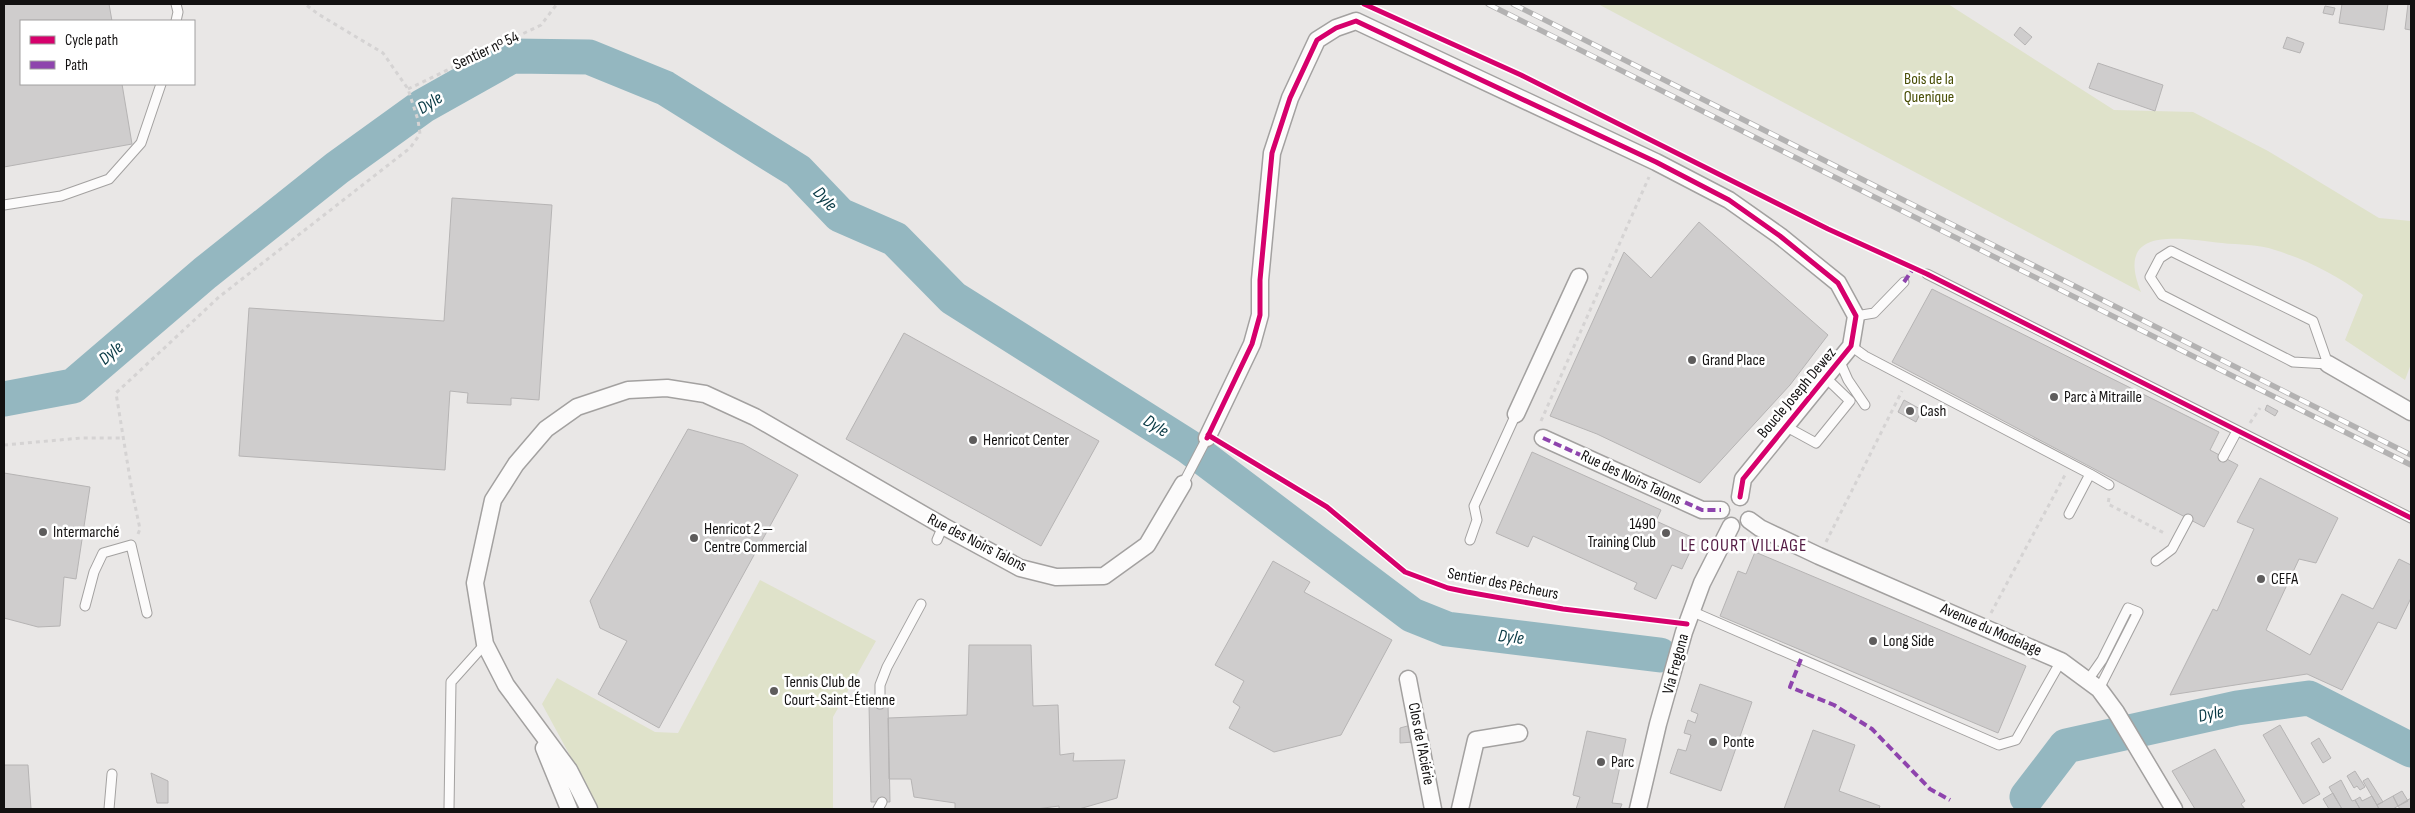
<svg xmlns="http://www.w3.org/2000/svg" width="2415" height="813" viewBox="0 0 2415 813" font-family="'Sofia Sans Condensed',sans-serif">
<rect width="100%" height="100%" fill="#e9e7e6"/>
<path fill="#dfe2ca" d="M1598 4H1948L2114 110 2193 112 2268 151 2379 218 2411 221V364L2405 380 2345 340 2363 295C2337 275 2307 260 2275 250 2259 244 2239 245 2222 243 2182 239 2113 224 2141 292Z
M760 580 876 641 833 717V809H599L542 704 557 678 655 732 678 733Z"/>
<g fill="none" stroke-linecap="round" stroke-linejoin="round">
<path stroke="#94b7c0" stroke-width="35" d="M4 399 73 386 205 273 337 168 423 106 512 56 589 57 665 88 798 171 840 215 895 239 953 298 1189 447 1412 615 1447 629 1660 655
M2027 797 2066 746 2237 708 2309 698 2411 750"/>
</g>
<path fill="#cfcdcd" stroke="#b6b4b4" d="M4 4H109L112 21H21V84H122L132 144 4 167Z
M2342 4H2388L2384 30 2339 23Z
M2408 4H2411V30L2405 29Z
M2325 6 2335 8 2333 15 2323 13Z
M2020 27 2032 37 2025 45 2014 35Z
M2287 37 2304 43 2300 53 2283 48Z
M2098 63 2163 85 2155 111 2089 88Z
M452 198 552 205 539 400 511 398V405L467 403 468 393 450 391 445 470 239 456 249 308 444 321Z
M1699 222 1828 335 1790 385 1700 483 1597 434 1550 416 1624 252 1651 278Z
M1932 289 2219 432 2210 450 2238 465 2204 527 1892 362Z
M904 333 1099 441 1041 546 846 439Z
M1904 400 1922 410 1916 422 1898 412Z
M2267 405 2278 411 2275 416 2265 410Z
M688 429 743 444 798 475 659 728 598 694 627 641 600 628 590 601Z
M1532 452 1661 510 1656 521 1696 539 1682 569 1672 565 1656 599 1634 589 1637 583 1533 536 1528 547 1496 533Z
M4 473 90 487 76 579 64 577 60 626 38 627 4 618Z
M2260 478 2338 518 2316 563 2299 559 2266 630 2310 655 2342 594 2373 609 2399 559 2411 565V598L2396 629 2378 622 2342 690 2307 674 2170 695 2213 609 2217 611 2254 529 2237 522Z
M1755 552 2026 666 1998 733 1720 616 1738 571 1746 574Z
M1273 561 1310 582 1304 592 1392 640 1341 735 1274 752 1229 728 1240 707 1233 702 1244 681 1215 665Z
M969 645H1031L1033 706 1058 705 1060 755 1074 753 1073 761 1125 760 1117 798 1079 809H1059V806L1036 809H955V803L914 797 911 779H889L888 718 967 715Z
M1700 684 1752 702 1721 791 1670 773 1678 749 1686 751 1691 735 1684 733 1688 720 1695 723 1698 714 1691 711Z
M869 704H888L890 802H871Z
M1411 725 1414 742 1400 743V728Z
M2280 725 2320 794 2303 804 2263 735Z
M1813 730 1855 745 1839 791 1880 806 1879 809H1784Z
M1587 731 1626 739 1612 803 1622 804 1620 809H1576L1580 797 1573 795Z
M2319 738 2331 758 2323 763 2311 743Z
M2215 749 2245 801 2241 804 2245 809H2195L2172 771Z
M4 765H28L31 809H4Z
M2355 771 2365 787 2360 790 2357 786 2354 788 2347 776Z
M151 773 168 781V803H157Z
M2368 778 2383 802 2377 805 2363 781Z
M2341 780 2352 801 2355 800 2360 809H2342L2329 787Z
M2402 791 2408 801 2398 806 2393 796Z
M2333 793 2342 809H2329L2323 799Z
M2372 796 2379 809H2360L2355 800 2360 797 2362 801Z
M2393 796 2398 806 2393 809H2379L2377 805Z
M2411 798V809H2400L2398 806Z"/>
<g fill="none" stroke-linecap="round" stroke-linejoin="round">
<defs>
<path id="service" d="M176 21 178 12 176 4
M4 205 61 196 109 179 141 143 161 84
M2171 251 2313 321 2328 364 2293 362 2162 295 2150 277 2160 258Z
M1927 274 2411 518
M1856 316 1874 313 1904 282
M1851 346 1865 356 2090 474 2069 514
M1840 362 1848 380 1865 405
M1785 426 1816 443 1850 401 1826 378
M2223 457 2237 431
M2090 474 2109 485
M1183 484 1207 438
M937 540 943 526
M1470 540 1477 520 1474 506 1516 414
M2156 561 2172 549 2188 519
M85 606 94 572 103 553 131 545 147 613
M1691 611 1999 745 2016 740 2061 661
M2088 680 2102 660 2128 608 2138 612 2099 689
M880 704V685L887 667 921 604
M109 809 112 774
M449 809 451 682 485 644
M878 809 882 802"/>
<path id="minor" d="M2328 364 2411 412
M1516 414 1579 277
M1207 438 1252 344 1260 315V280L1272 153 1290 98 1317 40 1336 28 1356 21 1656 162 1729 200 1780 236 1838 283 1856 316 1851 346 1743 479 1740 497
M1543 438 1702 510H1721
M1749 520 1760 528 1819 556 2061 661 2099 689 2116 712 2174 809
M1408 679 1433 809
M544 748 569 809
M589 809 569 770 506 685 485 644 475 583 493 500 516 464 546 429 577 407 628 390 667 388 705 394 755 417 943 526 1020 568 1056 577 1104 576 1147 545 1183 484
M1460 809 1476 740 1519 733
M1638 809 1658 724 1684 632 1702 583 1731 526"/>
</defs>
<use href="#service" stroke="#a3a1a0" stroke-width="11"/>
<use href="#minor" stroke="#a3a1a0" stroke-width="19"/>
<path stroke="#d5d3d3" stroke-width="3" stroke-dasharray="4 4" stroke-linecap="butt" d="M408 89 541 25 557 4
M1541 421 1649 177
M2250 423 2260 408
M4 445 81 438H123
M2109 498 2108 504 2166 534
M138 534 140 529 132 491 116 393 219 297 410 148 420 134 418 120 408 89 383 53 318 14 305 4
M1826 542 1902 391
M1991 613 2065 475"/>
<use href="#service" stroke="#fcfbfb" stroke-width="9"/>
<use href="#minor" stroke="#fcfbfb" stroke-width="16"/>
<defs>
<path id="rail" d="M1488 4 2411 465
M1513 4 2411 455"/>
</defs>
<use href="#rail" stroke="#b3b2b2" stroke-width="5.5"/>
<use href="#rail" stroke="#fff" stroke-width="4" stroke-dasharray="11" stroke-linecap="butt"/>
<path stroke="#8e44ad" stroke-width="4" stroke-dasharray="8 4" stroke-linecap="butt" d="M1904 282 1913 269
M1543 438 1702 510H1721
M1801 659 1790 687 1834 705 1872 729 1930 789 1950 800"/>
<defs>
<path id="cycleway" d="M1364 4 1521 75 1828 229 1927 274 2411 518
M1208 435 1327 507 1405 572 1448 588 1467 592 1563 609 1687 624
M1207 438 1252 344 1260 315V280L1272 153 1290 98 1317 40 1336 28 1356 21 1656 162 1729 200 1780 236 1838 283 1856 316 1851 346 1743 479 1740 497"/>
</defs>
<use href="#cycleway" stroke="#fff" stroke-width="8"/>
<use href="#cycleway" stroke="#d6006c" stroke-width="5"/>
</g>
<g fill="#5e5c5c" stroke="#fff" stroke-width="2">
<circle cx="1692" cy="360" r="5"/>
<circle cx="2054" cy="397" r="5"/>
<circle cx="1910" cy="411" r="5"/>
<circle cx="973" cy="440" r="5"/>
<circle cx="43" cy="532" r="5"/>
<circle cx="1666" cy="533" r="5"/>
<circle cx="694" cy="538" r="5"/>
<circle cx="2261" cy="579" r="5"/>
<circle cx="1873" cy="641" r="5"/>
<circle cx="774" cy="691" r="5"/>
<circle cx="1713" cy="742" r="5"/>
<circle cx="1601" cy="762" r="5"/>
</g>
<g text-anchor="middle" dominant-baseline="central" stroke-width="5" stroke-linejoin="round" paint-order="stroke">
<g font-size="16" fill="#131111" stroke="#fff">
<text transform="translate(486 51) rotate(-25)">Sentier nᵒ 54</text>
<text transform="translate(1797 393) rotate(-50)">Boucle Joseph Dewez</text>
<text transform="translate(1631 478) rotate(25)">Rue des Noirs Talons</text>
<text transform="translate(977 543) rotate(27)">Rue des Noirs Talons</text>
<text transform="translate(1503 584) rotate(11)">Sentier des Pêcheurs</text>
<text transform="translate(1991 630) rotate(24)">Avenue du Modelage</text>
<text transform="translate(1676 664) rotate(-75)">Via Fregona</text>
<text transform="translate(1421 744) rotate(79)">Clos de l'Aciérie</text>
</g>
<g font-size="16" fill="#494e06" stroke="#fff">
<text x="1929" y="79">Bois de la<tspan x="1929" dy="18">Quenique</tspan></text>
</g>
<g font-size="16" fill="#131111" stroke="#fff" text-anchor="start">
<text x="1702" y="360">Grand Place</text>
<text x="2064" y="397">Parc à Mitraille</text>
<text x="1920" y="411">Cash</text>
<text x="983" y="440">Henricot Center</text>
<text x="1656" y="524" text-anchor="end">1490<tspan x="1656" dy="18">Training Club</tspan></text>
<text x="704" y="529">Henricot 2 —<tspan x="704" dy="18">Centre Commercial</tspan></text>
<text x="53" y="532">Intermarché</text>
<text x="2271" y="579">CEFA</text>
<text x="1883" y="641">Long Side</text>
<text x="784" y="682">Tennis Club de<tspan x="784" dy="18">Court-Saint-Étienne</tspan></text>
<text x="1723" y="742">Ponte</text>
<text x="1611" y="762">Parc</text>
</g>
<g font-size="18" font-style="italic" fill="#093a45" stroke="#fff">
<text transform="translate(430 103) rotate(-32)">Dyle</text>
<text transform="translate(825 199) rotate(47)">Dyle</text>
<text transform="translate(111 353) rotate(-40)">Dyle</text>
<text transform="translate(1156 426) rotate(32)">Dyle</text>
<text transform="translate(1511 637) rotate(7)">Dyle</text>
<text transform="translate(2211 714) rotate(-12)">Dyle</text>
</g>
<g font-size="18" letter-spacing="1" fill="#531a43" stroke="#fff">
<text x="1744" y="545">LE COURT VILLAGE</text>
</g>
</g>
<rect width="2415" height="813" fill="none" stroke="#131111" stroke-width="10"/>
<rect x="20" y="20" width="175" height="65" fill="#ffffff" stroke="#a1a0a0"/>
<rect x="30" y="36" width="25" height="8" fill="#d6006c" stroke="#a1a0a0"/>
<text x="65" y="45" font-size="15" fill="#131111">Cycle path</text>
<rect x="30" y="61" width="25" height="8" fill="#8e44ad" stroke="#a1a0a0"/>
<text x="65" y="70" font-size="15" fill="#131111">Path</text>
</svg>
